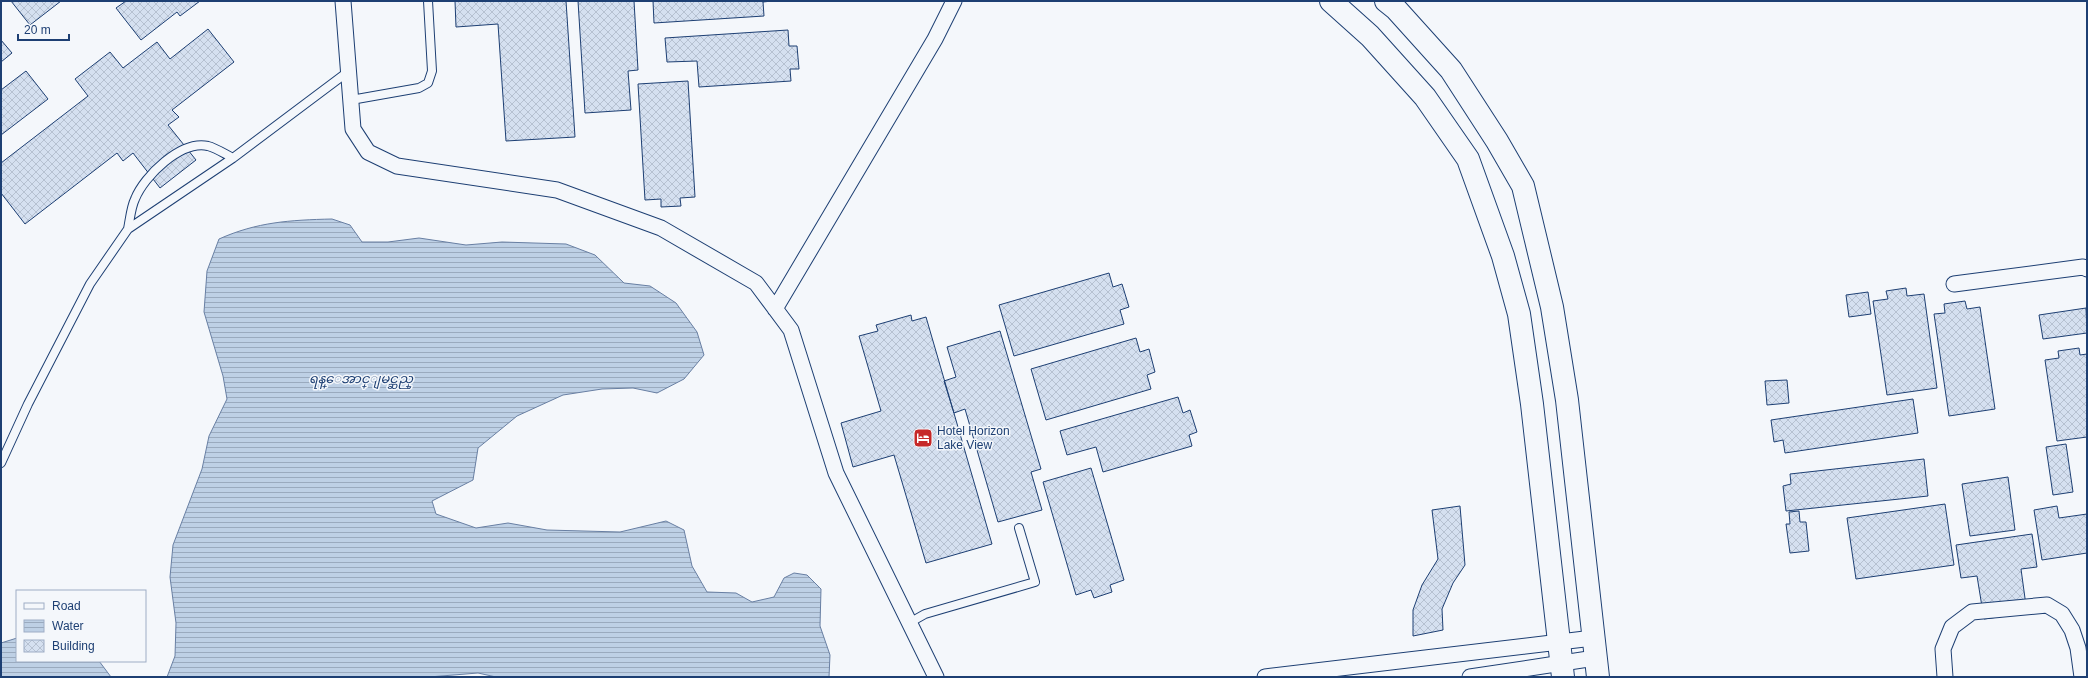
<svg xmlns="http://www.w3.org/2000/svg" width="2088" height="678" viewBox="0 0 2088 678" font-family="Helvetica,'Noto Sans Myanmar',sans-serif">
<defs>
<pattern id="water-rules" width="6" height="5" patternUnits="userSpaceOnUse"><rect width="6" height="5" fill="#bed0e5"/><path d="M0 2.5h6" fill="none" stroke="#9aaabe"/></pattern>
<pattern id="building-cross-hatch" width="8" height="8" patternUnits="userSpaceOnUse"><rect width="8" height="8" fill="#d5e0f0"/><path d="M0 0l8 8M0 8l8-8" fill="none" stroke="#b6c1d1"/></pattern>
</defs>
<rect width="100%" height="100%" fill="#f4f7fb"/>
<path fill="url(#water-rules)" stroke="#687fa3" d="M332 219 350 225 362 242H388L419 238 466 245 502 242 566 244 595 255 624 283 650 286 676 303 697 332 704 355 684 379 657 393 633 388 602 389 563 395 517 416 478 448 473 480 432 501 436 514 476 528 508 523 547 530 620 532 666 521 684 530 692 566 707 592 736 593 752 602 774 597 784 578 794 573 807 575 821 589 820 626 830 655 829 677H496L478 673 429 677H167L175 656 176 623 170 577 173 545 202 469 209 436 227 399 223 376 204 312 207 271 219 239C257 222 290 220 332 219Z
M17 638V661H99L111 677H1V643Z"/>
<path fill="url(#building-cross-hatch)" stroke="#1d3f73" d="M11 1H61L30 25Z
M126 1H200L180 16 177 12 141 40 116 8Z
M455 1H566L575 137 506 141 498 24 456 27Z
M578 1H634L638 70 628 71 631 110 585 113Z
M653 1H772L763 2 764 16 654 23Z
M208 29 234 62 172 110 179 117 168 125 196 160 160 188 133 153 123 161 117 153 25 224 1 193V163L88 96 75 79 110 52 123 68 157 42 170 59Z
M788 30 789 46H797L799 69H790L791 81 699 87 697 61 667 62 665 38Z
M1 40 12 53 1 62Z
M26 71 48 99 1 135V90Z
M688 81 695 197 680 198 681 206 661 207V199L645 200 638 84Z
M1109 273 1113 287 1122 284 1129 307 1120 310 1124 324 1014 356 999 305Z
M1906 288 1907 296 1924 294 1937 388 1887 395 1873 301 1888 299 1886 291Z
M1868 292 1871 314 1849 317 1846 295Z
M1965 301 1967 309 1980 307 1995 409 1949 416 1934 314 1945 313 1944 304Z
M2086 308 2087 333 2043 339 2039 315Z
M911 315 912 321 926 317 992 544 926 563 894 455 853 467 841 423 881 411 859 336 878 331 876 325Z
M1000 331 1041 469 1031 472 1042 510 998 522 965 409 954 413 944 381 956 377 947 347Z
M1136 338 1140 352 1149 349 1155 372 1147 375 1151 389 1046 420 1031 369Z
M2079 348 2080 355 2087 354V437L2057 441 2045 360 2059 358 2058 351Z
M1787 380 1789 403 1767 405 1765 381Z
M1178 397 1183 413 1190 410 1197 432 1189 435 1192 446 1103 472 1096 447 1067 455 1060 431Z
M1913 399 1918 433 1785 453 1783 440 1774 442 1771 420Z
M2066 444 2073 492 2053 495 2046 447Z
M1924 459 1928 496 1786 511 1783 486 1791 484 1790 474Z
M1091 468 1124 580 1110 585 1112 592 1094 598 1091 590 1076 595 1043 482Z
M2008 477 2015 530 1970 536 1962 484Z
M1945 504 1954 565 1856 579 1847 518Z
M1460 506 1465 565 1453 583 1442 609 1443 630 1413 636V610L1422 585 1438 559 1432 510Z
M2057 506 2059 518 2087 514V553L2042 560 2034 510Z
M1799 511 1800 522H1806L1809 551 1790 553 1786 524H1790L1789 512Z
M2032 534 2037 567 2021 569 2027 613 1984 619 1977 576 1961 578 1956 545Z"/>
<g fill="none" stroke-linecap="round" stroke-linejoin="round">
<defs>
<path id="service" d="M351 100 419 88 428 83 432 71 428 1
M128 229C130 219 131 207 135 199 144 176 181 140 208 146 216 148 225 154 233 158
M1 463 28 404 90 284 128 229 233 158 349 71
M909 623 925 614 1035 582 1019 528"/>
<path id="minor" d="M343 1 353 129 368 152 397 166 557 190 661 228 756 283 791 330 836 473 936 677
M1954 284 2083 267 2087 269
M775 309 935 39 954 1
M1265 677 1593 638
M1470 677 1595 658
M1945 677 1943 649 1952 627 1972 612 2047 605 2062 614 2072 630 2078 648 2082 677"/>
<path id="secondary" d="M1331 1 1370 36 1425 97 1468 159 1503 256 1519 314 1532 404 1563 677
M1386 1 1396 9 1451 70 1497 141 1523 186 1552 307 1567 400 1598 677"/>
</defs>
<use href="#service" stroke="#1d3f73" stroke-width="10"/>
<use href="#minor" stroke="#1d3f73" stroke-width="17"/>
<use href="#secondary" stroke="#1d3f73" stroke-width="24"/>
<use href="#service" stroke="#f4f7fb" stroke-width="8"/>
<use href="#minor" stroke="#f4f7fb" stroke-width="15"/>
<use href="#secondary" stroke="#f4f7fb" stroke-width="22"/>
</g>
<defs>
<symbol id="hotel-square" viewBox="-11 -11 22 22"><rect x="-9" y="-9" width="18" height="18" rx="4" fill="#c62828" stroke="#f4f7fb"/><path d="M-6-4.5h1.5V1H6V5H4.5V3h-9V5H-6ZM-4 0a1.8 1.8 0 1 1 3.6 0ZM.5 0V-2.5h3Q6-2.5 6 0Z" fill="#fff"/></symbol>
</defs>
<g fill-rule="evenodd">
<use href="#hotel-square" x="912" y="427" width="22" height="22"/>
</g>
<g text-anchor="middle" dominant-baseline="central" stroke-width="3" stroke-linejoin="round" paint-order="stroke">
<g font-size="12" fill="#1d3f73" stroke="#f4f7fb" text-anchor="start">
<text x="937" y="431">Hotel Horizon<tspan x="937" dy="14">Lake View</tspan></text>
</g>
<g font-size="13" font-style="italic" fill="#1d3f73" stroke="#f4f7fb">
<text x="361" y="378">ရန္ေအာင္ျမင္ဆည္</text>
</g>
</g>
<rect width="2088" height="678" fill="none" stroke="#1d3f73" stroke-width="4"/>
<rect x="16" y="590" width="130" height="72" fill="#f4f7fb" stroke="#9eadc5"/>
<rect x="24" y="603" width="20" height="6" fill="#f4f7fb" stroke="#9eadc5"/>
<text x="52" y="610" font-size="12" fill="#1d3f73">Road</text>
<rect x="24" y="620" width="20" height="12" fill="url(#water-rules)" stroke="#9eadc5"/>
<text x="52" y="630" font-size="12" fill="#1d3f73">Water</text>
<rect x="24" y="640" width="20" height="12" fill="url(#building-cross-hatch)" stroke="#9eadc5"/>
<text x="52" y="650" font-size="12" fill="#1d3f73">Building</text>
<path d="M18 34v6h51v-6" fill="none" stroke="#1d3f73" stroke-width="2"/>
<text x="24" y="34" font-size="12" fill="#1d3f73" stroke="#f4f7fb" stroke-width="3" paint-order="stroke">20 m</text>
</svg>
